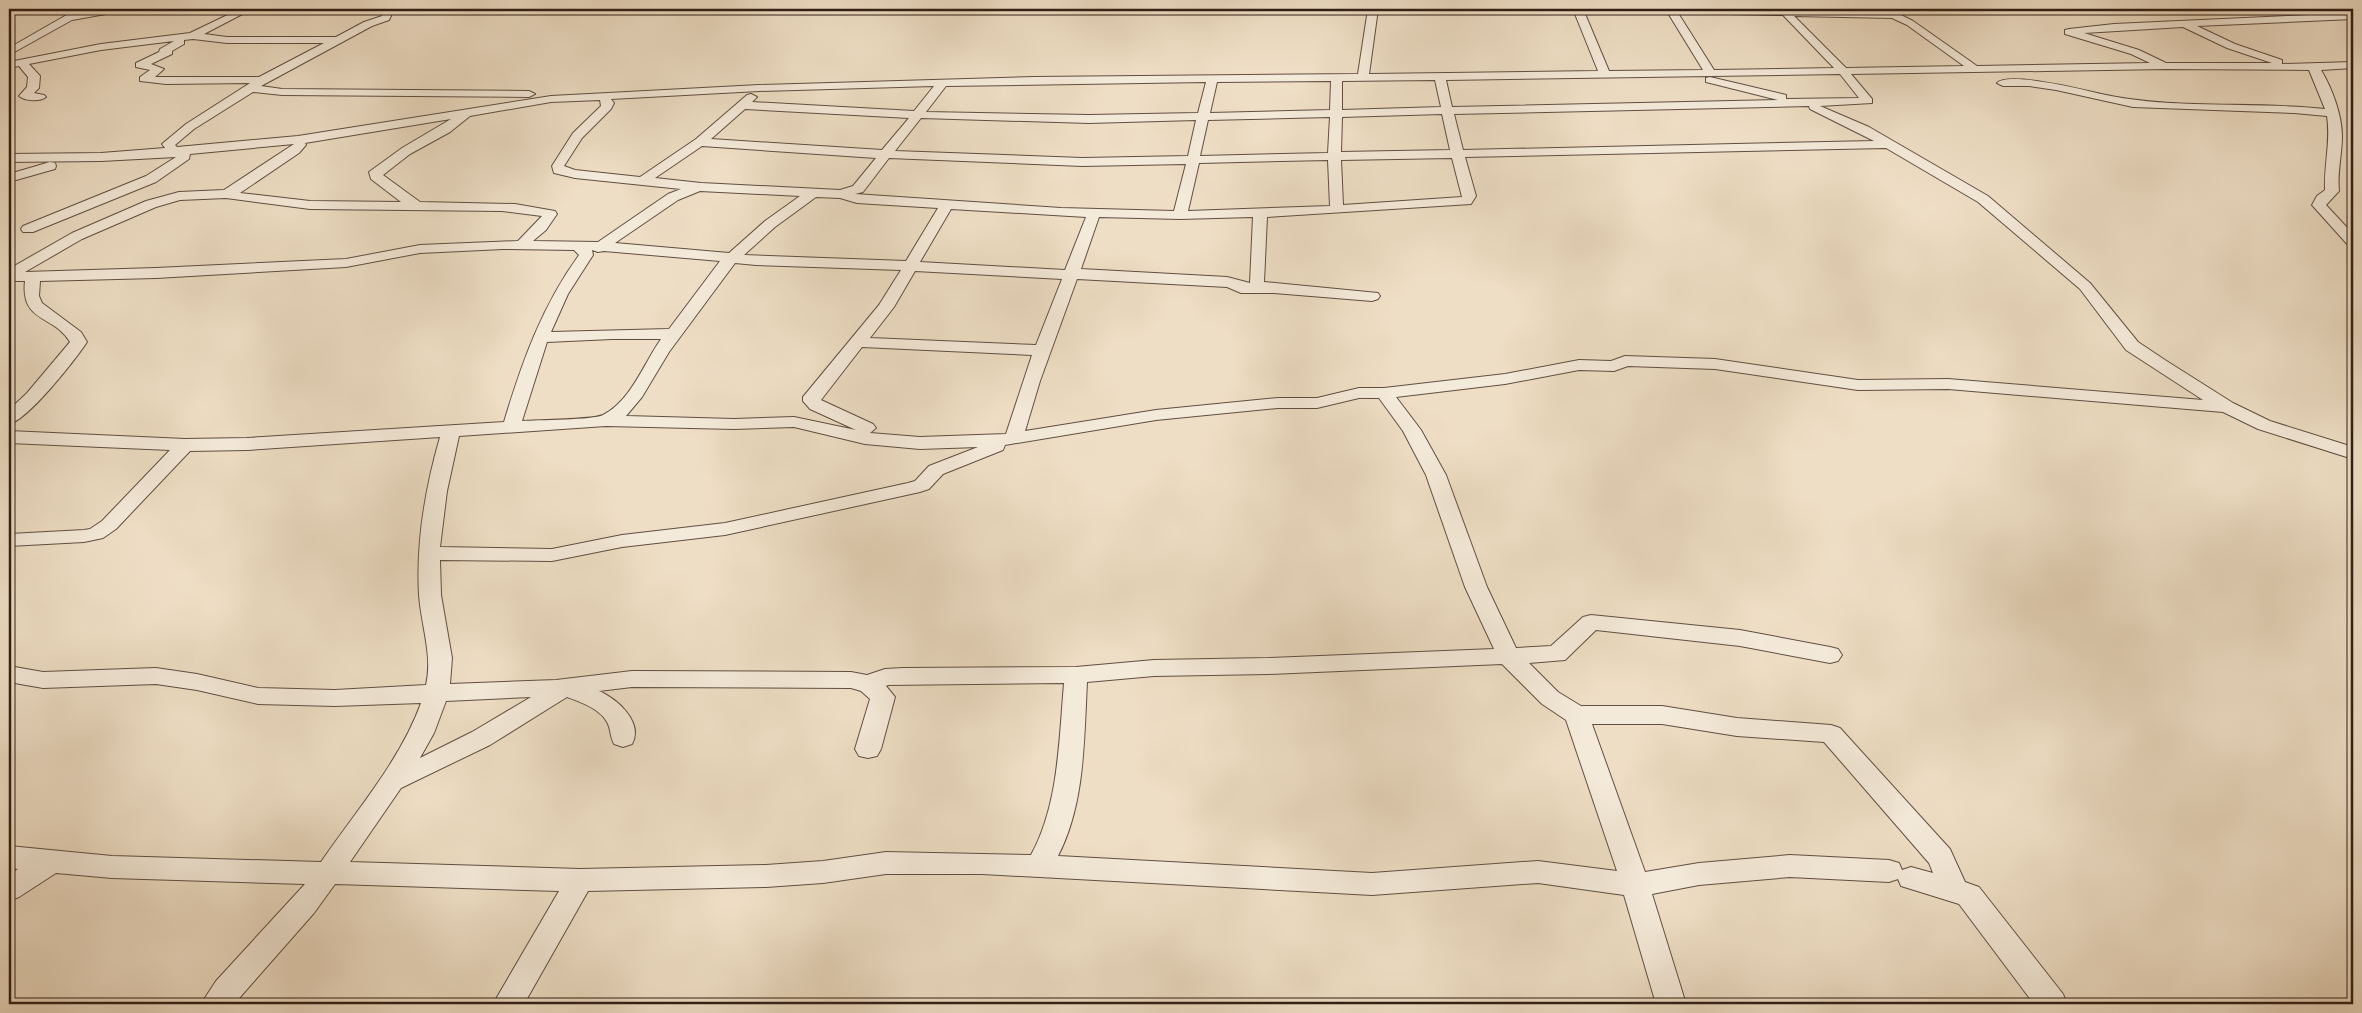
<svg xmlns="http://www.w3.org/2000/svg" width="2362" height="1013" viewBox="0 0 2362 1013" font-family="'Libre Bodoni',serif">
<rect width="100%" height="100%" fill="#eedec5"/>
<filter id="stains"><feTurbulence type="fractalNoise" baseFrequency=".004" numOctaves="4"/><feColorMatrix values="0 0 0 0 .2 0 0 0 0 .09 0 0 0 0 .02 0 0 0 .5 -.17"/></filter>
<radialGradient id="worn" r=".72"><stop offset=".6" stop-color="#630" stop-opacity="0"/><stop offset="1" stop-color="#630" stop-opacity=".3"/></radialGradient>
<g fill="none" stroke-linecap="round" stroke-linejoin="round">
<defs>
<path id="minor" d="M77 9H88L86 11 122 9 117 12 72 20 9 55V48Z
M240 9H252L204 34 227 37H336L364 22 382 16 384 9H394L389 20 372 26 261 86 282 89 529 91 535 94 529 97 282 95 253 92 194 129 175 145 177 147 298 136 551 96 759 85 1034 77 1358 74 1368 9H1378L1369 74 1598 71 1573 9H1583L1609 71 1703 70 1668 13 1636 12 1631 9H1787L1880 12V9H1889L1913 21 1977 66 2150 63 2131 54 2065 34V30L2069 29 2114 24 2353 13V19L2197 26 2235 44 2282 60V64L2353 62V68L2321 70C2332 88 2342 115 2342 136 2342 155 2337 172 2339 191L2326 205 2353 234V246L2348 245 2312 205 2317 196 2325 190C2324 164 2331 141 2327 116L2294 113 2133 107 2056 90 2029 86H2003L1997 83C2009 71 2084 90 2101 94 2174 110 2251 101 2325 109L2309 70 2166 69 1851 74 1872 99V103L1820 106 1869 127 1988 196 2090 283 2138 342 2165 360 2233 403 2270 421 2353 447V459L2258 429 2223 412 1948 389 1858 390 1715 369 1628 366 1614 371 1579 370 1505 384 1396 397 1421 430 1446 475 1487 587 1516 648 1551 646 1583 617 1591 615 1740 630 1830 647 1838 649 1842 655 1838 661 1830 663 1740 646 1596 630 1565 660 1529 663 1558 692 1581 706H1662L1737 718 1831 725 1840 728 1950 849 1965 882 1979 887 2063 994 2067 1004H2034L1959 904 1901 886 1898 879 1889 882 1790 877 1699 885 1652 894 1686 1004H1656L1624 895 1538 883 1372 895 982 874H886L823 883 766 887 588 891 524 1004H493L559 891 335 884 314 913 234 1004H201L216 981 305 884 112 878 56 873 19 897 9 901V875L18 869 9 868V846L112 856 321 862C356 811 400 761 421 703L335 706 258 704 197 690 156 684 43 688 9 682V666L43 672 156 668 197 674 258 688 335 690 426 685C433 655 421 625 419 595 416 542 425 489 440 437L247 450 190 451 116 529 103 538 84 542 9 546V534L84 530 90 529 102 521 170 450 9 443V431L185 439 247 438 504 422C522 362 542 306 579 255L574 250 503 249 420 253 346 267 156 278 40 281 39 296 42 303 81 332 87 342C75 360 28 420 9 424V410L27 393 70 342C55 315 20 323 25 281H9V269L72 233 146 201 179 192 224 190 294 144 190 154 189 159 156 182 33 232H23L21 229 23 226 146 176 176 157 101 161 9 162V154L101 153 165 148 162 144 186 124 250 83 166 84 140 81V77L150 70 136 67V63L159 52 160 49 174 41 101 50 29 64 40 76 39 88 34 93 44 95 46 97C40 102 25 101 19 96L27 87 28 77 19 66 9 68V62L101 44 190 33ZM1678 13 1783 15 1834 68 1714 70ZM1794 16 1892 18 1907 25 1964 66 1846 68ZM2183 27 2227 48 2272 63H2166L2139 50 2084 33ZM193 39 227 43H324L259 77H155L164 69 151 64 172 54V51L184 44V40ZM1840 74 1859 98 1786 99V95L1710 77 1706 78V82L1778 100 1452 107 1446 80ZM1435 80 1441 107 1342 110V81ZM1331 81 1330 110 1210 113 1217 82ZM1206 82 1198 113 1089 115 926 112 946 86ZM934 86 914 111 752 102 757 97 751 94 747 95 696 139 640 177 575 170 564 166 582 138 611 109 614 103 611 99 759 91ZM600 100 601 106 573 133 552 166 554 173 575 178 681 189 668 194 598 242 533 241 546 230 557 214 555 211 515 204 420 202 383 175 410 154 450 132 470 116 551 102ZM1809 106 1810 109 1874 141 1463 150 1454 114ZM745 109 909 118 882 150 711 139ZM1442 114 1450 150 1341 152 1342 117ZM1330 117 1328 153 1200 156 1208 120ZM921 118 1089 123 1196 120 1188 156 1082 158 895 151ZM451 119 402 148 369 172 371 179 401 202 310 201 240 193 299 153 306 145 305 143ZM702 146 876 158 853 186 840 190 701 183 655 178ZM1886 148 1978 202 2080 289 2126 350 2203 400 1948 379 1858 380 1715 359 1625 356 1611 361 1579 360 1505 374 1384 388H1359L1317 398H1278L1156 410 1025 431 1040 381 1077 279 1227 287 1241 293H1274L1372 301 1378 299 1380 296 1378 293 1264 282 1267 217 1471 204 1476 196 1465 157ZM889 158 1082 166 1186 164 1174 211 1061 208 855 194 863 192ZM1452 158 1462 197 1343 205 1341 160ZM1328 160 1330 206 1188 211 1199 163ZM700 191 800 196 765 221 729 253 615 243 678 200ZM816 197 840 198 857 203 938 208 906 261 744 255 775 227ZM226 198 310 209 502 211 542 216 518 241 420 245 346 259 156 268 25 272 82 239 156 207 180 200ZM951 209 1086 217 1065 270 920 262ZM1099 217 1180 219 1253 217 1250 283 1227 277 1081 269ZM592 250 598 252 604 251 720 261 669 329 551 332 568 294 593 255ZM735 263 756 265 901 270 879 305 803 397V401L810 409 856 430 794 417 734 419 626 416 642 397 669 352ZM915 271 1062 279 1036 345 870 338 894 307ZM612 339H661C644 363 631 401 603 415 593 420 537 420 522 421L547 342ZM862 347 1032 355 1006 434 920 437 870 433 876 428 873 424 821 400ZM1359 398H1379L1403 431 1426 475 1465 587 1494 649 1268 658 1154 660 1076 667 903 668 885 669 867 675 851 672 632 671 556 680 450 684 452 658 441 595 440 560 552 561 622 547 725 535 920 492 929 489 943 474 1003 450 1005 445 1156 420 1278 408H1317ZM606 426 734 429 794 427 865 444 920 449 978 447 929 466 915 481 908 483 725 523 622 535 552 549 440 547 447 491 459 436ZM1502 664 1542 704 1566 720 1617 871 1538 861 1372 873 1058 856C1085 804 1084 740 1087 682L1154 676 1268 674ZM1064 683C1059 740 1059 804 1031 855L886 852 823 861 766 865 580 869 350 862 401 788 490 745 567 697C580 702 599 708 607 722 611 729 610 737 614 744L623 747 632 744C644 722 617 699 599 691L632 687 851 688 861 691 870 699 855 749 859 756 868 758 877 756 881 749 895 697 886 686 888 685ZM531 697 472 732 420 758 434 733 446 701ZM1592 724H1662L1737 736 1824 742 1929 863 1933 873 1911 867 1902 870 1899 863 1889 860 1790 855 1699 863 1645 872Z
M50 162 55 163 56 166 55 169 9 182V174Z"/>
</defs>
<use href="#minor" stroke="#604f42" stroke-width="2"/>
<use href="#minor" fill="#f4ead9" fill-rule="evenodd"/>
</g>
<rect width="2362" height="1013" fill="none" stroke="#eedec5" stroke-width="30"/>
<rect x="10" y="10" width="2342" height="993" fill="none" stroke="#311f16" stroke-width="2.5"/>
<rect x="15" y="15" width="2332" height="983" fill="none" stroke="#311f16"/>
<rect width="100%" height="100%" filter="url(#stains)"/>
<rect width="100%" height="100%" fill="url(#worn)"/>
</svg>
